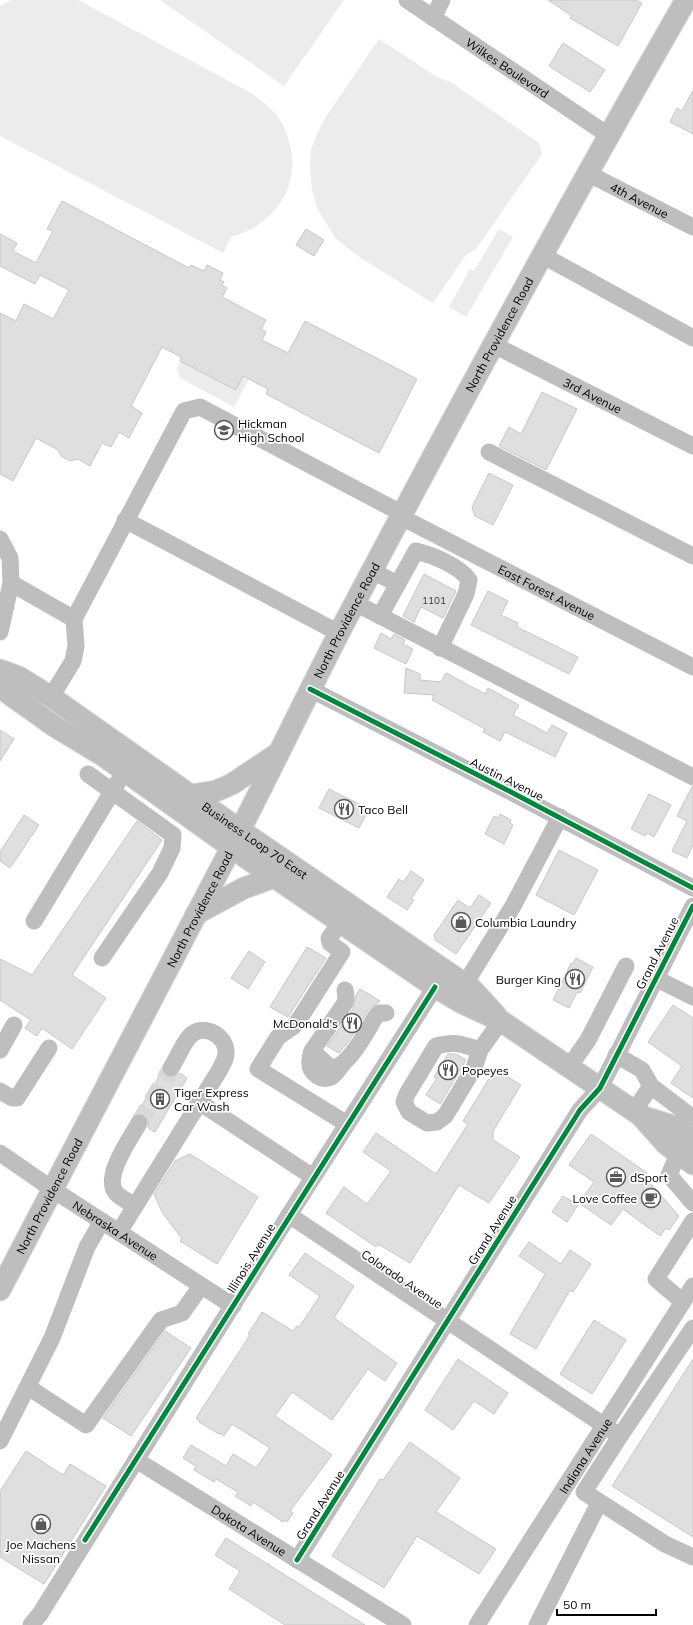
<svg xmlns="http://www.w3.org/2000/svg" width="693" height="1625" viewBox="0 0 693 1625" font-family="Mulish,sans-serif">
<rect width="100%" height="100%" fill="#fff"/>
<path fill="#ececec" d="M11 0H78L251 93C262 101 272 108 280 120 285 127 288 137 290 145 301 189 272 226 231 237L223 253 0 136V6Z
M160 0H344L284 86Z
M379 39 437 77 452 83 539 143 542 154 476 249 466 255 433 303 361 258 336 239 317 208 312 190 310 167 311 150 316 136 327 115Z
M499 229 513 237 466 317 449 307 470 269 474 271Z
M181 361 236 390 243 376 249 379 234 407 180 378 177 368Z"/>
<path fill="#dfdfdf" stroke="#c7c7c7" d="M548 0H636L642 3 618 46 570 18 572 16Z
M563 43 605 70 590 92 549 66Z
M693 90V134L670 122 677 108 682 111Z
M62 201 189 268 191 265 204 271 207 265 223 273 220 280 224 282 222 285 227 288 222 297 266 320 261 329 266 332 262 340 288 353 305 321 417 379 379 453 266 394 268 389 243 376 236 390 180 361 181 357 162 347 131 406 142 413 129 438 119 432 111 447 102 443 90 466 78 459 70 461 61 456 58 450 36 438 13 481 0 474V313L16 321 24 304 53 319 69 290 40 275 35 284 0 266V234L17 243 13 251 36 263 53 231 47 229Z
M306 229 324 240 314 256 296 245Z
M542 392 577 409 546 470 499 446 509 427 521 434Z
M489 473 513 485 493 525 475 516 472 507Z
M424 574 456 591 443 618 421 607 414 622 403 616Z
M488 591 508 601 501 615 518 623 517 627 578 657 569 674 471 625Z
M381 633 391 639 394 634 405 640 403 644 413 649 406 664 374 648Z
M406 668 420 674V680L441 682 446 673 485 694 488 688 519 705 513 715 547 733 552 725 567 733 555 757 505 732 500 741 483 732 485 729 432 700 434 695 404 693Z
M0 730 14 739 0 761Z
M692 787H693V845L687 858 672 851 687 821 677 816Z
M329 789 369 809 359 828 319 808Z
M649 794 671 805 654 837 647 833 645 836 631 829Z
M500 814 511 820 510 823 513 825 504 844 485 834 494 816 498 818Z
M24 815 39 825 10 868 0 861V852Z
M137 821 162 840 72 975 106 998 72 1049 42 1028 37 1036 25 1028 31 1020 0 1000V959L32 975Z
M559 850 598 870 574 915 536 895Z
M411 871 424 880 411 899 414 900 407 910 387 897 399 879 403 882Z
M479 895 491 903 456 954 435 940 434 935 458 900 470 908Z
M307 947 326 958 288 1017 270 1007Z
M249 951 265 962 248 989 231 978Z
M576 958 593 967 580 993 577 992 569 1008 553 1000 571 963 573 964Z
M360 989 380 1001 369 1009 349 1041 339 1053 327 1046 353 1009 356 995Z
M673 1005 693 1018V1098L671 1083 682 1066 648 1042Z
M448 1054H456L466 1060 440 1104 426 1095 437 1078 434 1077Z
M495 1069 521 1085 493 1131V1140L520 1157 489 1203 459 1185 410 1263 378 1244 376 1247 326 1213 344 1187 367 1204 391 1171 363 1152 376 1133 436 1174 468 1124 463 1121Z
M162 1071 165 1076 170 1078 175 1077 180 1073 187 1078 155 1132 148 1128 149 1123 147 1118 144 1114H137Z
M591 1134 647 1173 645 1177 679 1216 669 1230 666 1228 660 1236 623 1209 611 1225 579 1203 594 1182 569 1165Z
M190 1154 258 1197 217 1264 180 1241 182 1239 162 1212 154 1194 175 1161Z
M563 1196 578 1205 567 1222 552 1212Z
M529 1242 561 1264 570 1250 591 1264 573 1292 570 1290 536 1349 510 1334 545 1274 519 1256Z
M305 1253 354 1286 334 1318 397 1363 385 1381 368 1369 332 1420 292 1392 275 1416 332 1455 290 1511 293 1513 287 1522 284 1520 283 1522 253 1502 251 1506 235 1496 238 1492 216 1479 214 1482 194 1470 196 1466 183 1458 191 1445 226 1466 233 1454 256 1468 270 1448 232 1424 224 1436 220 1433 219 1434 199 1422 200 1421 196 1418 250 1335 248 1334 262 1312 293 1331 297 1326 299 1327 320 1296 289 1275Z
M594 1320 626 1340 592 1394 560 1374Z
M165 1331 191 1348 131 1436 103 1418Z
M458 1359 508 1393 494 1414 474 1401 453 1430 425 1410Z
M693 1359V1537L612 1486Z
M410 1442 460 1478 436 1512 496 1549 479 1574 417 1536 384 1588 332 1556 380 1479 383 1480Z
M26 1451 63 1475 70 1464 106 1486 44 1584 0 1557V1491Z
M226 1538 365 1625H285L229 1589 240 1571 215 1555Z"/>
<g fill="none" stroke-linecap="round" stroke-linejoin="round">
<path stroke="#d9d9d9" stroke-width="17" stroke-dasharray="17 8" stroke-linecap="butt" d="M139 1123 171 1068"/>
<defs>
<g id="major">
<path id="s8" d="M0 670 19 677 51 697 240 830 472 989 496 1015"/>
<path d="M0 685 9 694 54 726 102 755 252 862 435 987 462 1003 501 1021 634 1111 640 1115 666 1144 693 1164"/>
<path d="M192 795 216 791 232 784 277 754"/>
<path d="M196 914 244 888 275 877"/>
<path d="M641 1116 673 1126 693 1140"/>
<path id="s9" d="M0 1290C76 1142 155 996 231 848 268 776 303 703 340 631 452 419 566 208 686 0"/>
</g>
</defs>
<use href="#major" stroke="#dbdbdb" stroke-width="23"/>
<g stroke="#bebebe" stroke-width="17">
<path id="s1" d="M407 0 608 135"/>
<path d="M433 18 442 0"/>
<path id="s2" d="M587 173 693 227"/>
<path d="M542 255 693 338"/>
<path id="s3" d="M492 344 693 446"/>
<path d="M489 452 693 556"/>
<path id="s4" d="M401 517 693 667"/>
<path d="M125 520 339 633"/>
<path d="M0 539 10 558 11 583 0 632"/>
<path d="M372 571 398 584"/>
<path d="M11 583 74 619 76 646 73 661 51 697"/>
<path d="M355 603 693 777"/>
<path d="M380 616 416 551C432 555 460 566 469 580L466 594 440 648"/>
<path d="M74 619 184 411 200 407 403 514"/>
<path d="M310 689 511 792 693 888"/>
<path d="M88 774 173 835 172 848 160 873 102 958"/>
<path d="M34 921 118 782"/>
<path d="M341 922 329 938 330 943 342 952 300 1018 294 1026 278 1037 258 1069 347 1124"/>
<path d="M655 978 693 997"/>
<path d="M465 984 513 906 560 817"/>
<path d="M345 990 346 997 345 1003 312 1051 331 1068C349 1068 367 1030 376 1016L379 1013H386"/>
<path d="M0 1050 14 1025"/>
<path d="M480 1050C461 1044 456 1041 436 1046L407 1094 404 1102 409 1112 427 1123 437 1122 445 1116 474 1068 480 1050 501 1021"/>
<path d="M312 1051C311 1055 309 1059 310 1064 310 1073 323 1082 331 1077 336 1074 339 1068 343 1064"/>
<path d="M616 1055 642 1070 651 1086"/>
<path d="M569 1067 588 1040 626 966"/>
<path d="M0 1091 12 1098H17L49 1048"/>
<path d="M199 1102 313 1177"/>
<path d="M634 1111 651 1086 693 1118"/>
<path id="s5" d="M0 1153 52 1189 233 1306"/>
<path d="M678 1154 669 1175 693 1203"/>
<path d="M135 1206C129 1202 121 1198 117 1194 101 1178 131 1138 139 1123"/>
<path d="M289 1215 620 1436 693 1328"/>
<path d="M119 1232 219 1071C223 1064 227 1057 226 1050 224 1034 202 1023 190 1036 183 1043 177 1059 171 1068"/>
<path d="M683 1302 656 1279 693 1221"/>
<path d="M28 1387 86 1425 161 1320 182 1313 201 1286"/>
<path d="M620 1436 584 1492 665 1544 693 1557"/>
<path d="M0 1441 52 1338 87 1247 102 1221"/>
<path id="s6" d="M136 1460 403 1625"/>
<path d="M297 1560 580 1110 600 1088 693 906"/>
<path d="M31 1625 40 1614 289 1215 435 987"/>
<path id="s7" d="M477 1625 693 1286"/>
<path d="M537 1625 599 1503"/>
</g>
<use href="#major" stroke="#bebebe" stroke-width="21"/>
<defs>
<path id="cycleway" d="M310 689 511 792 693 888
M85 1540 435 987
M297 1560 580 1110 600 1088 693 906"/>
</defs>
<use href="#cycleway" stroke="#fff" stroke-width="8"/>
<use href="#cycleway" stroke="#00873e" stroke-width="5"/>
</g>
<defs>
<symbol id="school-ring" viewBox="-11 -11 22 22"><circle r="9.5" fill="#fff" stroke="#595959" stroke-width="1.5"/><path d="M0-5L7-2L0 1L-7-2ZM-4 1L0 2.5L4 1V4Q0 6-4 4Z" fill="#595959"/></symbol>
<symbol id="restaurant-ring" viewBox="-11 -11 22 22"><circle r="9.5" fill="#fff" stroke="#595959" stroke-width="1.5"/><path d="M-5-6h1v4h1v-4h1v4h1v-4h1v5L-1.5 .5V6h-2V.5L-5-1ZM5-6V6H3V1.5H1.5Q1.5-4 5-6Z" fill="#595959"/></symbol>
<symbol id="shop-ring" viewBox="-11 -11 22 22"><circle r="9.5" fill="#fff" stroke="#595959" stroke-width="1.5"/><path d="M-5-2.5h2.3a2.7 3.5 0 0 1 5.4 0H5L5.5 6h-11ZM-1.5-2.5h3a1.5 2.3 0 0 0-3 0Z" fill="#595959"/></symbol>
<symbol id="building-ring" viewBox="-11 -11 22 22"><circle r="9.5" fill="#fff" stroke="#595959" stroke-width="1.5"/><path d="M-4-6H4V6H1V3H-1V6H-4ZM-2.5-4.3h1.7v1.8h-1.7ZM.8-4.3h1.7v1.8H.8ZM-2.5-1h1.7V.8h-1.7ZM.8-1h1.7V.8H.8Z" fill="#595959"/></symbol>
<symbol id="office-ring" viewBox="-11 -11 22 22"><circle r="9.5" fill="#fff" stroke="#595959" stroke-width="1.5"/><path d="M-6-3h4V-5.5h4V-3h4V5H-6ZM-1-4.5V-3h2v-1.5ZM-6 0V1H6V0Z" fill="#595959"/></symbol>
<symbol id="cafe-ring" viewBox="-11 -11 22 22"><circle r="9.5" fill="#fff" stroke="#595959" stroke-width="1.5"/><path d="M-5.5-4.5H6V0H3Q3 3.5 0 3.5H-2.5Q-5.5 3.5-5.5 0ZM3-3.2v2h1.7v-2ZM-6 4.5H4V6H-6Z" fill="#595959"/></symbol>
</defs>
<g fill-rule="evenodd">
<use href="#school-ring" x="213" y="419" width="22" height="22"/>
<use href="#restaurant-ring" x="333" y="798" width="22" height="22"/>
<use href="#shop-ring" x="450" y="911" width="22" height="22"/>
<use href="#restaurant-ring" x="564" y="968" width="22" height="22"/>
<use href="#restaurant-ring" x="341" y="1012" width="22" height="22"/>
<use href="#restaurant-ring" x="437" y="1059" width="22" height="22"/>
<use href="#building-ring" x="149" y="1088" width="22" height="22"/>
<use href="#office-ring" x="605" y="1166" width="22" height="22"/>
<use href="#cafe-ring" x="640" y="1187" width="22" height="22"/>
<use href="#shop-ring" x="30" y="1513" width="22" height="22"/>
</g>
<g text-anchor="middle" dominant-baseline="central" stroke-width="3.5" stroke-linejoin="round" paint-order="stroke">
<g font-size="10" fill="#383838">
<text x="434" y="600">1101</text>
</g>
<g font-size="12" fill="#000" stroke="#fff">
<text stroke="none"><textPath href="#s1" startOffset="121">Wilkes Boulevard</textPath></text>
<text stroke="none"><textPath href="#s2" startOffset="59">4th Avenue</textPath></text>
<text stroke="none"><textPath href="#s9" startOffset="1078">North Providence Road</textPath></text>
<text stroke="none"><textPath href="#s3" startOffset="113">3rd Avenue</textPath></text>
<text stroke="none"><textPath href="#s4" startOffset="164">East Forest Avenue</textPath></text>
<text stroke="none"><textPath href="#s9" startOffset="754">North Providence Road</textPath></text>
<text transform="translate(507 779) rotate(27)">Austin Avenue</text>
<text stroke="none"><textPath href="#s8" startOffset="307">Business Loop 70 East</textPath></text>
<text stroke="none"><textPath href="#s9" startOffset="430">North Providence Road</textPath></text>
<text transform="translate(657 953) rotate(-63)">Grand Avenue</text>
<text stroke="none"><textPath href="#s9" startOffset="106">North Providence Road</textPath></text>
<text stroke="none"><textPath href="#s5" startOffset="139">Nebraska Avenue</textPath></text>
<text transform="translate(492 1230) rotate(-58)">Grand Avenue</text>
<text transform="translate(251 1258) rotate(-58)">Illinois Avenue</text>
<text transform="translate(402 1279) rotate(34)">Colorado Avenue</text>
<text stroke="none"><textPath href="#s7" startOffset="201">Indiana Avenue</textPath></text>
<text transform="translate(320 1505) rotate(-58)">Grand Avenue</text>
<text stroke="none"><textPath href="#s6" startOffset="133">Dakota Avenue</textPath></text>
</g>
<g font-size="12" fill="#000" stroke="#fff" text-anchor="start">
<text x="238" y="423">Hickman<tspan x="238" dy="14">High School</tspan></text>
<text x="358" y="809">Taco Bell</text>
<text x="475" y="922">Columbia Laundry</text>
<text x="561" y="979" text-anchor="end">Burger King</text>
<text x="338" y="1023" text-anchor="end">McDonald's</text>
<text x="462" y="1070">Popeyes</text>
<text x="174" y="1092">Tiger Express<tspan x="174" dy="14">Car Wash</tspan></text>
<text x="630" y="1177">dSport</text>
<text x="637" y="1198" text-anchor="end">Love Coffee</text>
<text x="41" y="1544" text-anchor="middle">Joe Machens<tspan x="41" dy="14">Nissan</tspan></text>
</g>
</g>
<path d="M557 1609v6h99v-6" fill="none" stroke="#000000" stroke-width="2"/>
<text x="563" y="1609" font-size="12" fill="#000000" stroke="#ffffff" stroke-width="3" paint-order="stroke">50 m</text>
</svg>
